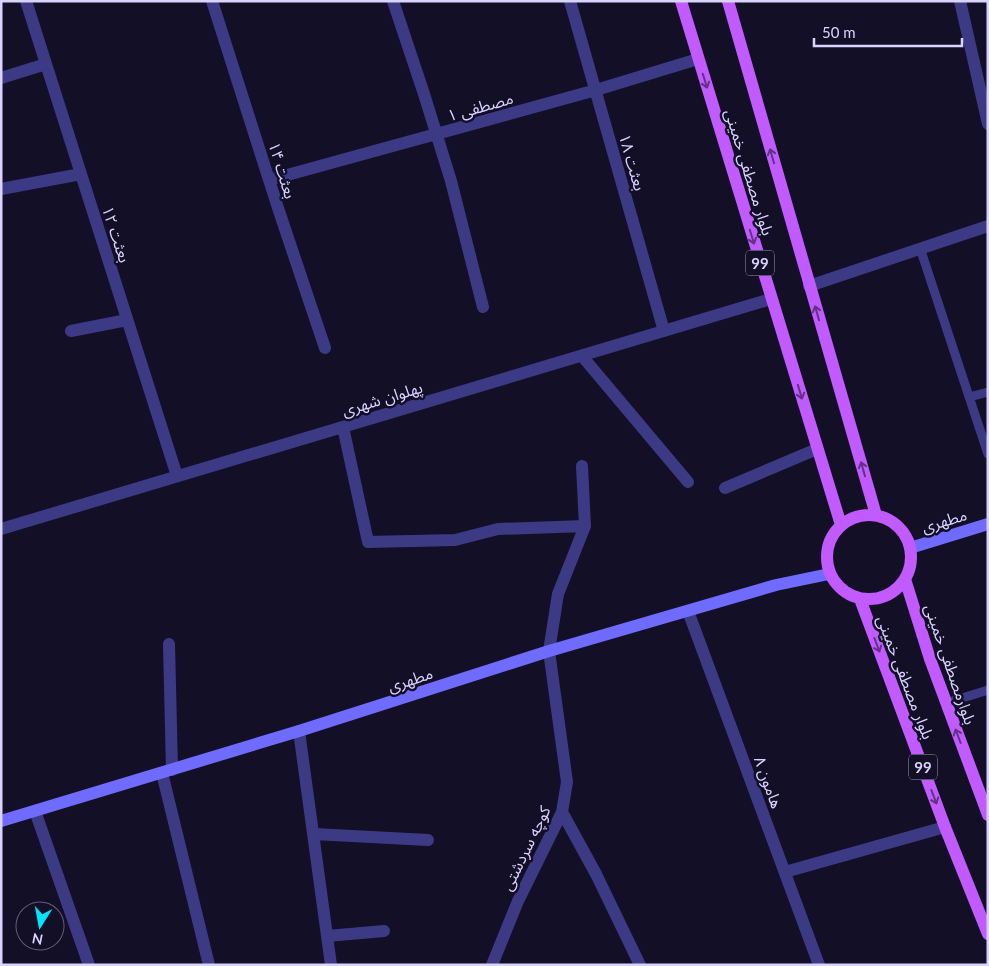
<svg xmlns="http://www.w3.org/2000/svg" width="989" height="966" viewBox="0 0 989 966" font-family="Lato,'Noto Sans Arabic',sans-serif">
<rect width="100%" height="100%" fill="#130f26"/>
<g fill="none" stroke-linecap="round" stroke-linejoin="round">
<path stroke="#3d3a85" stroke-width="9" d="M920 248 988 454
M969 397 988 392
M946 703 988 690"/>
<path stroke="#3d3a85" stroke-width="12" d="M26 1 177 476
M212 1 279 211 325 348
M393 1 424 94 451 181 483 307
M570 1 664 331
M960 1 988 124
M1 78 46 64
M269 180 596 90 698 59
M1 189 81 174
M809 286 988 226
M71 331 127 320
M582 356 688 482
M343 427 368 542 455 540 498 529 585 526
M725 488 817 449
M1 529 771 299
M688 611 819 965
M169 644 172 770
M299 731 331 965
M162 773 209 965
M35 811 89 965
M562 812 596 874 640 965
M314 834 428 840
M785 872 945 827
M327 936 384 931
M492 965 518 901 562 812 567 782 549 651 558 594 585 526 582 466"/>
<path stroke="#6f6bff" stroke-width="12" d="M910 548 988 524
M1 821 299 731 549 651 776 585 829 574"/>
<path stroke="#c25bff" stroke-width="12" d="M681 1 841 525
M728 1 876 515
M827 557a42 42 0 1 1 84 0a42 42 0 1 1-84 0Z
M905 579 930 659 988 815
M860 599 945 827 988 934"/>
</g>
<defs><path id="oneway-shaft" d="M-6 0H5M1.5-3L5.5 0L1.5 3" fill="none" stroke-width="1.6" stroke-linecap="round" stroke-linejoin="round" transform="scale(1.25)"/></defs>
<g stroke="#623188">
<use href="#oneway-shaft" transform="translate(705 81) rotate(73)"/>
<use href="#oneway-shaft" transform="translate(772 156) rotate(-106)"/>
<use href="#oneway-shaft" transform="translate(752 237) rotate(73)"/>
<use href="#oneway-shaft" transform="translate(817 313) rotate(-106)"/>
<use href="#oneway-shaft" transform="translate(800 392) rotate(73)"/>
<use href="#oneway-shaft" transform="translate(863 469) rotate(-106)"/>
<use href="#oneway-shaft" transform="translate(877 645) rotate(69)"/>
<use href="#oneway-shaft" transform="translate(958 736) rotate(-111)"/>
<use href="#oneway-shaft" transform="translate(934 797) rotate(69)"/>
</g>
<g text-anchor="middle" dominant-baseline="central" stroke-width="5" stroke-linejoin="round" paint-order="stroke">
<g fill="#130f26" stroke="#9e99be" stroke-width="1">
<rect x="746" y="250.5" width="28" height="25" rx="4"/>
<rect x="909" y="754.5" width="28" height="25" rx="4"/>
</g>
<g font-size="15" font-weight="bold" fill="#d9d4ff">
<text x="760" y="263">99</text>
<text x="923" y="767">99</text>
</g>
<g font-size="16" fill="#d9d4ff" stroke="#130f26">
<text transform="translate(480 106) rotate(-16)">مصطفی ۱</text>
<text transform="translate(633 162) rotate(74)">بعثت ۱۸</text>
<text transform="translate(283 170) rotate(73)">بعثت ۱۴</text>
<text transform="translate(750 172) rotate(73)">بلوار مصطفی خمینی</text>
<text transform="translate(117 234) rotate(72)">بعثت ۱۲</text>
<text transform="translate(382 398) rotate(-17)">پهلوان شهری</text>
<text transform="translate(944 520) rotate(-17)">مطهری</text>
<text transform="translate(951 664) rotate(71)">بلوارمصطفی خمینی</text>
<text transform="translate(906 677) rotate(69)">بلوار مصطفی خمینی</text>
<text transform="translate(410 679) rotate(-18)">مطهری</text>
<text transform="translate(769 782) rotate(70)">هامون ۸</text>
<text transform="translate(525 848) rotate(-64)">کوچه سردشتی</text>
</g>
</g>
<rect width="989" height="966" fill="none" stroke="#d9d4ff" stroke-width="5"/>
<g transform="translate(40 926) rotate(191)"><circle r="24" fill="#130f26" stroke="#625e7d"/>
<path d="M0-4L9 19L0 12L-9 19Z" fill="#00e5ff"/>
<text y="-8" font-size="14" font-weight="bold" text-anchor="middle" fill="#d9d4ff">N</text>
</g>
<path d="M814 38v8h148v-8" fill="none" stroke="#d9d4ff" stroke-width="2.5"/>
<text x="822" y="38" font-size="15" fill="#d9d4ff" stroke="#130f26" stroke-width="4" paint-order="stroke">50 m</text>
</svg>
